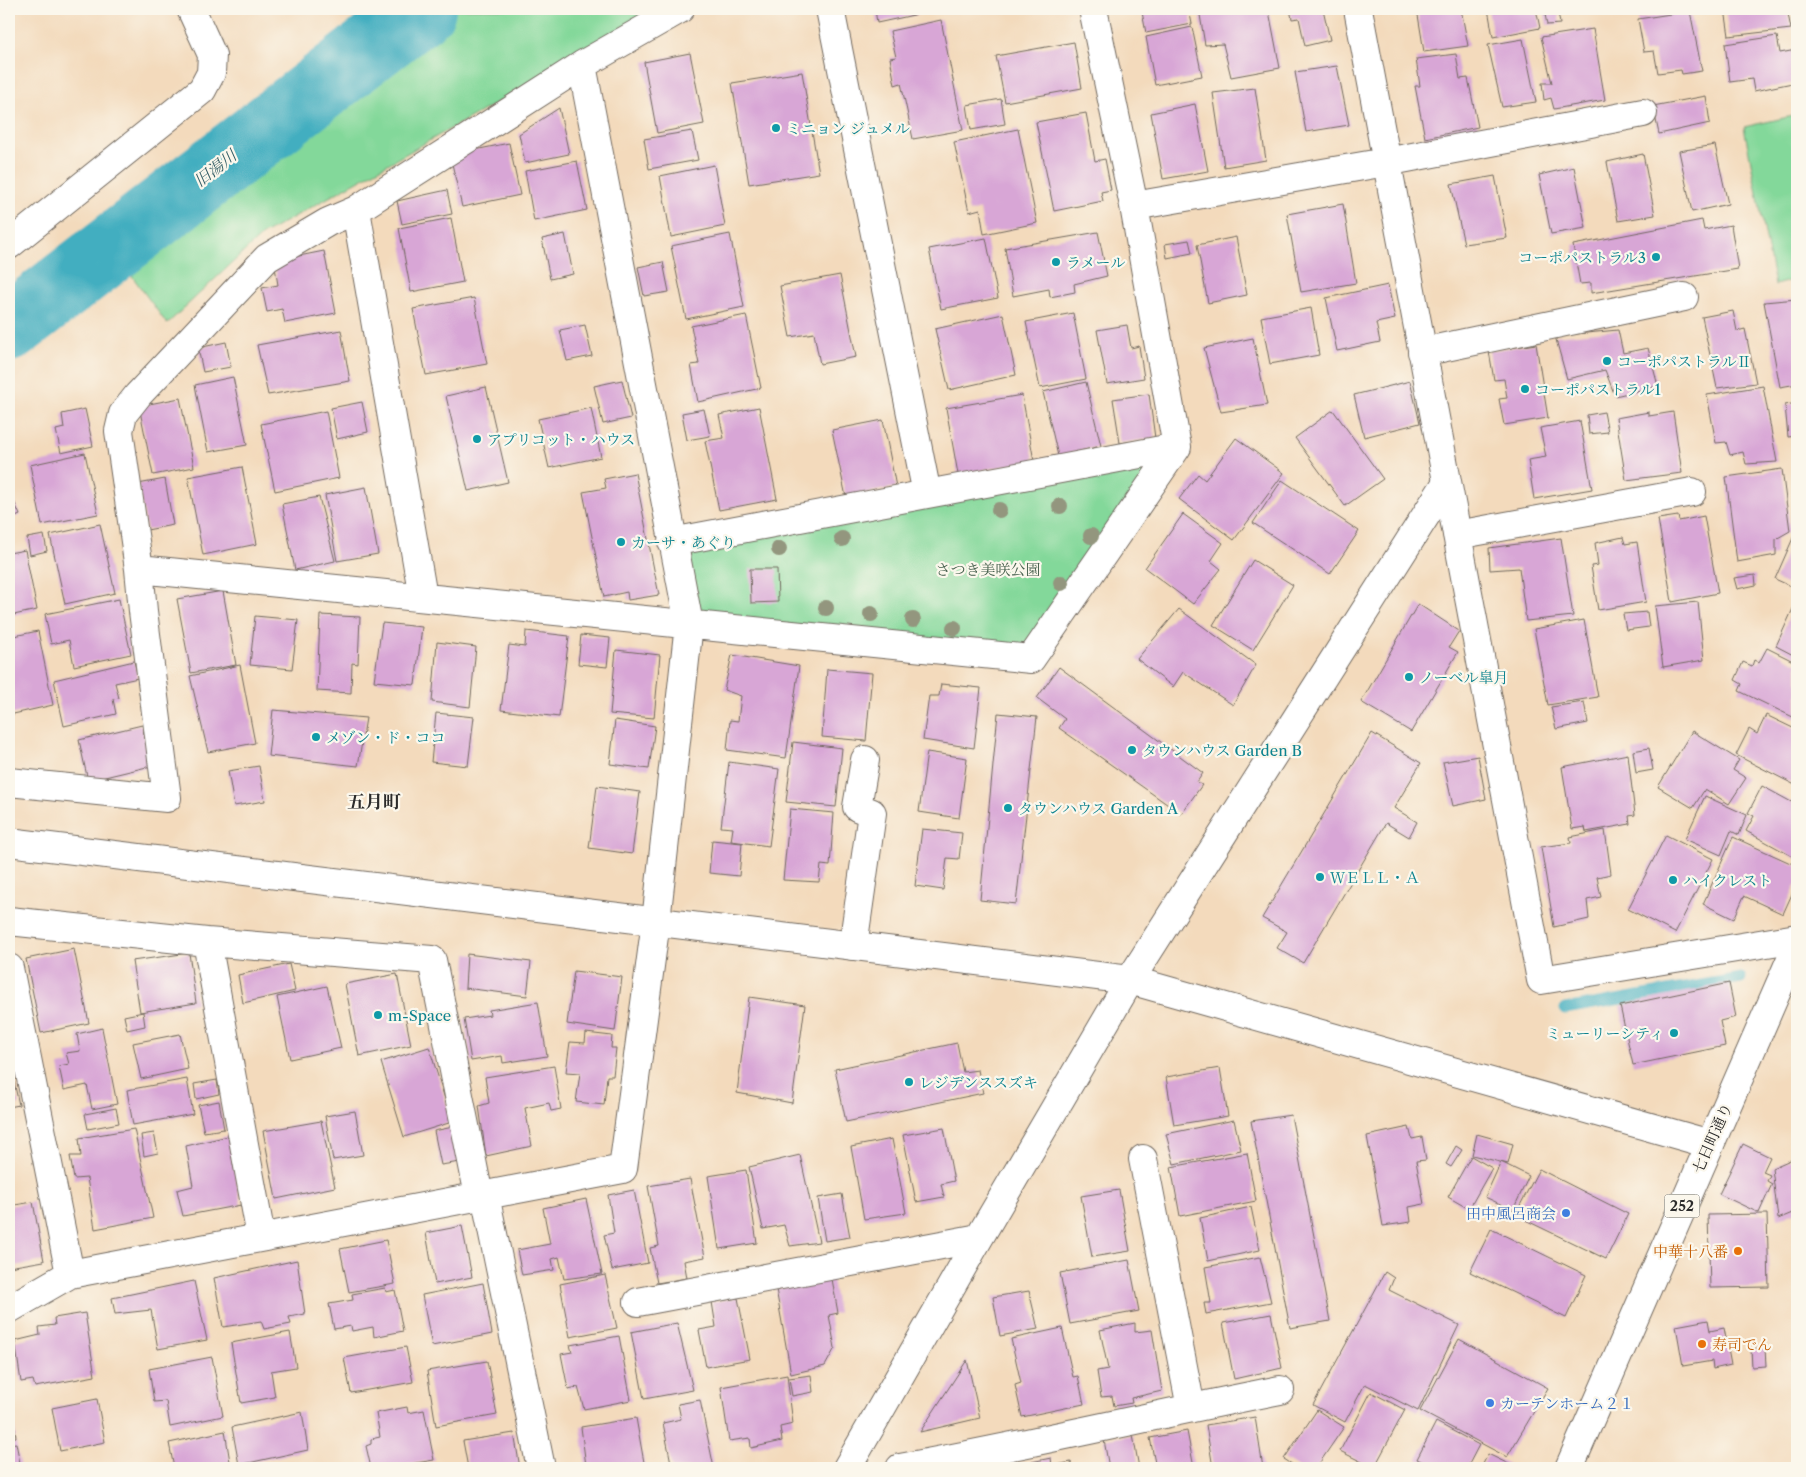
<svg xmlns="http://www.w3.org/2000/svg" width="1806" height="1477" viewBox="0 0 1806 1477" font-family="'Libre Caslon Text','Noto Serif JP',serif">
<rect width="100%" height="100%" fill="#fbf7ec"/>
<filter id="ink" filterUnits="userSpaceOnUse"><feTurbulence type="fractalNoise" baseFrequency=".02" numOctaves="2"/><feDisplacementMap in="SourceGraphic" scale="10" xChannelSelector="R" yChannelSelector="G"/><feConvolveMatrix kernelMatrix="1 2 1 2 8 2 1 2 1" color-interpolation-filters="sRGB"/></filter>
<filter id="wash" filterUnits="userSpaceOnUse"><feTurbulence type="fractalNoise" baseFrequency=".0096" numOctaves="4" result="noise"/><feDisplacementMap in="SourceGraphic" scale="20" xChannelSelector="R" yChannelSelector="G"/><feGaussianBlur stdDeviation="1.12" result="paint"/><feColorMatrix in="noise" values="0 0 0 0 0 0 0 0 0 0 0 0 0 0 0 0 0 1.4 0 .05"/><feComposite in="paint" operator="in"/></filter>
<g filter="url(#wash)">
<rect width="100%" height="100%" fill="#f3dabc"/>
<path fill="#83d89a" stroke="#578262" d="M442 9H657L498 102 262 235 167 324 116 254 374 56Z
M1797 115V279L1775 285 1744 127Z
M1155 461 1026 649 698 616 685 550Z"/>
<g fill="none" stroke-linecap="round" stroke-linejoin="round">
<path stroke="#42aec0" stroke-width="11" d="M1565 1009 1741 978"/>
<path stroke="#42aec0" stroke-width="68" d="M9 328 422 9"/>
</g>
<g id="blocks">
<path fill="#d8a6d6" d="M875 9H937V10L877 23Z
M1157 9H1189L1192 24 1146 33 1142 12Z
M1199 9H1253L1254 14 1269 11 1280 68 1231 77 1223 44 1205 45Z
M1290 9H1323L1330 40 1305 46 1299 18 1292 19Z
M1417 9H1461L1468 46 1424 52Z
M1488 9H1536L1540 28 1493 37Z
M1725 9H1787L1791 29 1729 36Z
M1690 11 1702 71 1682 74 1681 70 1658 73 1654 51 1644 52 1638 19Z
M1558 12 1560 24 1547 25 1545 14Z
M941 20 963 130 913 139 901 83 895 85 890 58 896 57 890 31Z
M1192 27 1202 76 1155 85 1146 37Z
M1593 29 1605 100 1554 109 1551 98 1544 100 1542 83H1552L1541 37Z
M1777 36 1780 53 1796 50 1797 82 1754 91 1752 79 1730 82 1725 44Z
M1523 39 1536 102 1502 107 1488 45Z
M1074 42 1082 88 1005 102 996 56Z
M690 53 704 124 657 133 644 62Z
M1456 54 1460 79 1468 78 1478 127 1425 138 1415 86H1420L1416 59Z
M1337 66 1349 125 1306 132 1295 72Z
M802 72 819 173 749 184 732 83Z
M1255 88 1266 160 1224 167 1213 93Z
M1706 96 1710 123 1659 134 1653 106Z
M1001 99 1005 124 971 130 967 105Z
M1195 104 1208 171 1163 179 1151 113Z
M559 108 569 154 525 163 519 134Z
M1086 113 1095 161 1105 159 1111 190 1101 192 1103 201 1054 211 1036 122Z
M1018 129 1037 223 984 234 980 209 969 212 954 142Z
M692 131 698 160 649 169 644 139Z
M509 143 520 195 462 207 450 155Z
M1715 145 1728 204 1692 212 1679 151Z
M1643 154 1655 215 1618 221 1607 162Z
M577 161 587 210 534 221 525 171Z
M714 165 725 226 671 237 660 176Z
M1574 167 1586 228 1551 234 1539 175Z
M1495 176 1507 238 1464 244 1451 184Z
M447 190 452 214 402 224 397 201Z
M1343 204 1356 283 1301 292 1287 214Z
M451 218 463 282 411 292 399 228Z
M1702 220 1704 230 1731 225 1738 269 1591 293V283L1580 284 1573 245Z
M1098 232 1107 276 1074 284 1075 292 1050 297 1049 289 1013 296 1005 248Z
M565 234 573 274 550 279 542 239Z
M730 234 744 307 686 319 671 246Z
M1236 237 1247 295 1208 303 1197 245Z
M986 238 998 298 941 309 929 249Z
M1189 240 1192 253 1167 258 1165 244Z
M324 251 336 313 285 323 282 309 267 312 262 288 278 285 274 261Z
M663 262 669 292 644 296 638 267Z
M840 275 856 357 820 364 814 333 790 337 780 286Z
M1388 285 1395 319 1376 323 1380 342 1337 351 1326 298Z
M474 298 487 364 426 375 413 309Z
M1797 299V384L1780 387 1764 302Z
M1311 308 1319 355 1270 364 1261 317Z
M1733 311 1737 331 1745 329 1756 383 1717 388 1702 317Z
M1073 313 1086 379 1040 388 1026 322Z
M1003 314 1016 375 949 390 935 329Z
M746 315 761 388 698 402 691 365 699 364 691 326Z
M585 325 592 356 567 361 560 330Z
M1127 325 1131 348 1139 346 1144 378 1107 384 1097 330Z
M341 330 350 381 268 395 257 345Z
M1618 330 1623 353 1648 348 1658 386 1615 396 1605 370 1567 379 1555 336Z
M1253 338 1267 405 1221 412 1204 348Z
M226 342 231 367 203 372 198 348Z
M1536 344 1548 418 1504 425 1499 399 1507 398 1504 379 1494 380 1489 351Z
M233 377 247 445 208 452 195 385Z
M622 380 631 418 603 424 594 386Z
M1410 381 1420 423 1364 437 1354 395Z
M1086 382 1101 446 1058 456 1043 392Z
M1763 386 1777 462 1746 464 1743 452 1730 455 1726 442 1716 443 1707 395Z
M486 387 508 482 468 491 446 396Z
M1149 394 1155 438 1120 443 1113 399Z
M1022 395 1034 461 958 474 946 408Z
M180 398 194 467 153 475 139 406Z
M362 402 368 432 337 439 331 408Z
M1797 403V436L1788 437 1785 405Z
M759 407 777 499 719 510 705 441 724 438 719 415Z
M591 408 601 457 549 468 538 419Z
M85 409 93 446 61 453 56 430 64 428 62 414Z
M704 409 710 436 687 440 682 413Z
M1333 410 1383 479 1345 506 1295 438Z
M326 411 339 478 275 491 261 424Z
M1604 412 1608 432 1589 434 1587 415Z
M1649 412V416L1673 412 1682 473 1626 480 1616 418Z
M883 420 896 487 846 497 832 430Z
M1580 421 1592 489 1534 499 1528 460 1546 457 1540 428Z
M1236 438 1284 473 1234 540 1179 499 1198 474 1205 480Z
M85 453 98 514 42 525 30 465Z
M242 467 257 544 203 555 188 477Z
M1782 469 1790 531 1776 539V555L1737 562 1726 477Z
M635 473 659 595 628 600 627 592 604 597 583 492 606 488 604 479Z
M165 479 173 525 147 530 138 484Z
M1282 480 1359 531 1330 574 1253 523Z
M366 487 378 554 337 561 325 495Z
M9 490 20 515 9 520Z
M319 497 335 561 295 570 282 504Z
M1183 514 1223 543 1211 561 1221 569 1193 604 1145 568Z
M1678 516 1679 521 1704 516 1718 593 1672 602 1658 519Z
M100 524 115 593 65 604 50 535Z
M1797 529V589L1775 579Z
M44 535 47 551 30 555 27 538Z
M1623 537 1625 544 1637 542 1646 602 1598 610 1591 566 1598 565 1595 543Z
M1561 538 1573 616 1526 621 1519 568 1490 570 1489 548Z
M25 550 37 610 9 616V553Z
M1253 560 1293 585 1253 650 1213 625Z
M750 569H777L778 602 751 603Z
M1755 575 1756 585 1737 589 1734 578Z
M223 591 236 665 191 673 177 599Z
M119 599 131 654 74 666 69 640 51 644 45 614Z
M1797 600V657L1776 646Z
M1698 602 1704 660 1663 667 1655 606Z
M1418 604 1459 631 1449 647 1458 652 1411 732 1361 702Z
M1179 609 1256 665 1233 705 1183 672 1173 687 1137 659Z
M1647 612 1649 627 1626 630 1623 614Z
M320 615 360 617 358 664 352 663 351 693 317 691Z
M255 616 298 620 292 669 250 665Z
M1584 620 1598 697 1548 705 1534 629Z
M382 623 422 627 415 685 374 681Z
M38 631 53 705 9 715V637Z
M526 631 569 636 559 717 501 710 509 645 525 647Z
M581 635 610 638 607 667 578 664Z
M437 642 476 647 470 707 432 702Z
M1767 648 1797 663V719L1739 691 1742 684 1735 680 1743 662 1752 666 1754 660 1759 663Z
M616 650 660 655 654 718 610 714Z
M732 655 799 666 786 758 727 750 730 720 738 721 741 696 724 690Z
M134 661 138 678 115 683 119 698 113 699 116 714 64 726 54 680Z
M240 665 255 743 208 752 190 676Z
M1059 667 1203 773 1197 782 1202 785 1181 814 1059 728 1065 719 1037 698Z
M827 669 872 673 866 741 822 737Z
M941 684 981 688 974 748 923 740 929 696H939Z
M1584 702 1588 723 1556 729 1551 707Z
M273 710 366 718 358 766 268 756Z
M436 713 474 717 468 766 431 762Z
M998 713 1037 717 1016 904 980 900Z
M1766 715 1797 730V786L1736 755 1749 729 1757 734Z
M615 720 655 726 649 769 610 764Z
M142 725 151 766 88 781 79 740Z
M1692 731 1739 760 1733 770 1746 778 1729 804 1705 789 1693 808 1658 787Z
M1372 733 1421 763 1394 808 1417 822 1409 837 1386 823 1303 963 1277 948 1287 932 1262 918Z
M793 742 842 748 836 807 786 802Z
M1649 748 1653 770 1636 773 1633 751Z
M927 752 967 758 959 818 919 812Z
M1628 754 1635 815 1629 816 1630 824 1586 832 1585 827 1572 829 1562 767Z
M1478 756 1486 799 1453 806 1443 762Z
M729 762 779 769 769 846 731 841 733 828 721 827Z
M259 766 265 801 234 806 228 771Z
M597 786 640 792 632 854 589 848Z
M1762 786 1797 805V859L1746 831 1754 816 1748 813Z
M1705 796 1747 815 1739 835 1731 831 1721 855 1685 839Z
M790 809 834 813 830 866 821 865 819 882 783 880Z
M922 829 962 833 959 859 947 858 943 890 915 886Z
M1605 830 1611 874 1597 877 1601 897 1587 900 1589 919 1554 927 1541 847 1571 843 1570 837Z
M1666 835 1713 859 1675 933 1628 909Z
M1733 837 1797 866V883L1783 914 1744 896 1734 919 1703 904Z
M712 840 742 843 739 876 709 873Z
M74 949 89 1023 41 1033 26 959Z
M189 953 196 1003 140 1012 132 961Z
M467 954 531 962 527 996 465 988Z
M289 964 295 991 243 1003 238 975Z
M574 971 622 977 615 1031 567 1024Z
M397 974 411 1045 359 1056 345 984Z
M1729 983 1736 1017 1720 1021 1725 1046 1633 1065 1620 1006Z
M327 986 341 1048 290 1059 277 997Z
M749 997 805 1005 792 1103 737 1093Z
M538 1002 547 1056 503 1063 502 1056 471 1061 464 1019 490 1015 489 1010Z
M143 1012 145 1026 127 1030 124 1016Z
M102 1028 117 1104 92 1109 87 1085 64 1090 59 1066 69 1064 66 1053 80 1051 77 1034Z
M586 1033 612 1036 611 1048H616L613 1076H607L604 1105 576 1102 580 1073 566 1072 570 1042 585 1043Z
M180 1034 188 1069 141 1079 133 1043Z
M957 1043 963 1072 978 1070 983 1093 846 1122 835 1069Z
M429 1047 452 1122 404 1137 381 1062Z
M9 1058 19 1105 9 1107Z
M554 1066 561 1109 551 1111 549 1103 525 1108 532 1146 486 1156 479 1106 489 1103 485 1077Z
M1220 1068 1228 1116 1174 1125 1166 1077Z
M187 1079 193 1114 133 1125 127 1090Z
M217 1080 219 1094 196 1099 194 1084Z
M219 1101 224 1129 204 1132 198 1105Z
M116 1108 119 1123 88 1129 85 1114Z
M355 1111 363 1155 333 1160 325 1116Z
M1291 1115 1330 1321 1290 1328 1251 1121Z
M1234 1120 1241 1150 1174 1164 1166 1134Z
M321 1121 335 1187 276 1199 263 1131Z
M453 1127 460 1162 441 1165 434 1131Z
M1409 1127 1412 1139 1422 1137 1426 1160 1416 1161 1424 1204 1409 1207 1411 1222 1383 1226 1367 1136Z
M944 1128 954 1181 941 1184 944 1197 916 1202 903 1135Z
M134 1129 153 1218 95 1229 87 1178 74 1179 70 1156H81L79 1138Z
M154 1133 158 1153 144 1156 141 1135Z
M1477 1134 1513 1144 1508 1164 1472 1155Z
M228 1136 241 1205 183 1216 177 1190 193 1186 186 1146Z
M892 1139 906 1213 864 1219 851 1147Z
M1743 1144 1770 1157 1763 1172 1770 1175 1767 1181 1772 1184 1759 1213 1719 1194Z
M1456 1146 1462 1150 1451 1167 1446 1164Z
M1247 1153 1256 1201 1180 1216 1171 1167Z
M800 1155 819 1242 790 1246 784 1225 763 1229 749 1167Z
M1471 1156 1492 1168 1469 1209 1448 1197Z
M1797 1157V1211L1778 1219 1772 1168Z
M1501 1162 1529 1176 1513 1210 1485 1197Z
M1539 1169 1628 1214 1606 1259 1515 1215Z
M746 1170 757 1243 719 1249 708 1176Z
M690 1179 705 1257 684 1261 687 1278 657 1283 650 1248 659 1246 648 1186Z
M634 1190 648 1263 612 1270 604 1235 614 1233 608 1195Z
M1119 1190 1130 1251 1092 1257 1081 1196Z
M842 1194 850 1237 825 1241 818 1198Z
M586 1199 602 1274 564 1279 559 1257 552 1259 554 1270 522 1275 517 1250 550 1244 543 1208Z
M33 1202 44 1261 9 1267V1206Z
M1251 1207 1260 1250 1208 1261 1200 1218Z
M1767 1214 1769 1287 1710 1288 1708 1215Z
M462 1226 472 1277 435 1284 426 1233Z
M1491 1229 1586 1275 1566 1318 1470 1272Z
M386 1240 395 1284 349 1292 340 1249Z
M1260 1257 1271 1302 1206 1314 1204 1303H1211L1205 1267Z
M297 1260 305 1314 289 1317 291 1324 264 1329 261 1321 223 1327 214 1278Z
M1129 1260 1139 1311 1070 1324 1060 1273Z
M1385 1272 1394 1278 1389 1290 1459 1325 1418 1411 1365 1384 1345 1422 1313 1405Z
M605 1275 617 1328 570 1337 560 1284Z
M832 1279 838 1313 829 1315 835 1348 825 1366 791 1374 776 1289Z
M194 1281 207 1340 158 1349 151 1310 115 1314 112 1298Z
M483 1283 492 1334 432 1346 422 1295Z
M385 1288 386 1292 395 1290 403 1331 374 1337 373 1327 352 1331 351 1326 334 1329 329 1304 353 1300 352 1294Z
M1029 1291 1038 1329 1000 1336 993 1297Z
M738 1298 750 1359 706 1367 699 1330 716 1327 712 1302Z
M85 1313 95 1376 35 1387 33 1380 21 1382 15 1341 40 1335 39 1327 55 1325 54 1318Z
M1271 1314 1282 1368 1234 1379 1223 1323Z
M1708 1320 1710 1331 1724 1328 1731 1365 1713 1369 1712 1361 1683 1366 1676 1326Z
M677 1323 693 1390 644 1399 631 1332Z
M1135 1323V1332L1152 1330 1162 1391 1131 1398 1132 1403 1114 1406 1112 1396 1101 1397 1097 1371 1108 1369 1100 1330Z
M1062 1328 1073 1377 1078 1376 1084 1404 1022 1417 1015 1385 1021 1383 1011 1339Z
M290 1332 296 1367 271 1371 275 1397 241 1403 231 1343Z
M619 1336 631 1400 584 1409 578 1387 568 1389 561 1354 572 1352 570 1345Z
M1459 1339 1548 1388 1507 1457 1420 1411Z
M406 1347 413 1382 351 1393 344 1358Z
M1765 1348 1766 1366 1752 1367 1751 1349Z
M212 1357 223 1416 170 1427 166 1401 154 1402 149 1369Z
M967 1360 980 1418 920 1432Z
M487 1361 497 1415 436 1426 427 1371Z
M787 1375 793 1424 780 1427 782 1441 751 1448 750 1438 729 1441 721 1387Z
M811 1375 813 1392 792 1396 789 1378Z
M1371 1392 1405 1410 1374 1468 1340 1451Z
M97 1399 105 1442 60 1451 52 1408Z
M700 1400 714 1468H672L663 1423 681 1419 678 1404Z
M407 1407 408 1413 424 1410 434 1460 386 1468H371L366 1446 371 1444V1439L380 1437 376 1413Z
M12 1410 16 1437 9 1438V1411Z
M1317 1410 1344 1427 1316 1468H1298L1284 1459Z
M302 1412 308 1450 239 1465 232 1427Z
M1255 1417 1263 1468H1213L1206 1425Z
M636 1418 645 1468H579L586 1466 581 1427Z
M1436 1422 1479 1445 1467 1468H1435L1417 1459Z
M225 1431 231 1468H174L169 1443Z
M1187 1431 1194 1468H1156L1150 1438Z
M514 1433 520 1468H468L463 1441Z
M1133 1435 1139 1468H1109L1104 1440Z
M16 1443 21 1468H9V1444Z
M1488 1454 1517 1468H1481Z
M1051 1458 1052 1466 1071 1462 1072 1468H1011V1466Z"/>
</g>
</g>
<g filter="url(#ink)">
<use href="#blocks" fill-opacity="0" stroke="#71685e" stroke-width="1"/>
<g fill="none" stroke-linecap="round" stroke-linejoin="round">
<defs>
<path id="minor" d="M680 9 582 65 356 210 328 222 267 258 138 395 123 414 119 431 139 569 1031 659 1177 447 1134 206 1093 9
M830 9 927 494
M1358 9 1541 980 1797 938
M1134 206 1386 162 1643 113
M356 210 423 597
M9 245 202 90 211 73 212 55 191 9
M1422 352 1684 297
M1457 535 1692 492
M672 542 1177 447
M9 782 167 798 143 611 139 569
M9 921 207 942 432 960 479 1196
M207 942 261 1237
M853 946 872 813 857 807 865 760
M9 968 70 1274
M1143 1159 1191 1408
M485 1195 541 1468
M638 1302 979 1238
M9 1309 70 1274 623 1169 656 921 689 624 582 65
M847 1468 979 1238 1130 980 1447 482
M900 1468C1027 1445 1153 1415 1280 1390"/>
<path id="tertiary" d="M9 842 1130 980 1710 1144"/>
<path id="trunk" d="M1569 1468 1797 945"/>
</defs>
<use href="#minor" stroke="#71685e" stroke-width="30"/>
<use href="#tertiary" stroke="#71685e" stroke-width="30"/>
<use href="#trunk" stroke="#71685e" stroke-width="30"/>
<use href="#minor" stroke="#fff" stroke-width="28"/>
<use href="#tertiary" stroke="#fff" stroke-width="28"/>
<use href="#trunk" stroke="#fff" stroke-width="28"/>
</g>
<g fill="#93967e">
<circle cx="1060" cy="506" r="8"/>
<circle cx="999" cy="510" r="8"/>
<circle cx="1091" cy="536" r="8"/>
<circle cx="842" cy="539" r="8"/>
<circle cx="779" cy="549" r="8"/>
<circle cx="1061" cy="583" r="8"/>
<circle cx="826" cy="608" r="8"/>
<circle cx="871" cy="614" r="8"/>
<circle cx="913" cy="620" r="8"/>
<circle cx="954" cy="628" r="8"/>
</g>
</g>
<g fill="#0f9aa8" stroke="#fbf7ec" stroke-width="2">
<circle cx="776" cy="128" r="5"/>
<circle cx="1656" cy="257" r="5"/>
<circle cx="1056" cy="262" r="5"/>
<circle cx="1607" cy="361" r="5"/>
<circle cx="1525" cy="389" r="5"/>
<circle cx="477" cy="439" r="5"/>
<circle cx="621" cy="542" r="5"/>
<circle cx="1409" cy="677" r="5"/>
<circle cx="316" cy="737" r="5"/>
<circle cx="1132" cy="750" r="5"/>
<circle cx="1008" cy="808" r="5"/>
<circle cx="1320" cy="877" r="5"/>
<circle cx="1673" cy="880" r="5"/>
<circle cx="378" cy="1015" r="5"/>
<circle cx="1674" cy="1033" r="5"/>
<circle cx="909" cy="1082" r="5"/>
</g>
<g fill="#3f7fe0" stroke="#fbf7ec" stroke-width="2">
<circle cx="1566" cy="1213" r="5"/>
<circle cx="1490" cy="1403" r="5"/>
</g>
<g fill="#e8710a" stroke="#fbf7ec" stroke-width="2">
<circle cx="1738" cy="1251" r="5"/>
<circle cx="1702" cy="1344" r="5"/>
</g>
<g text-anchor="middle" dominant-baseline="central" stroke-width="4.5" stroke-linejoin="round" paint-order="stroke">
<rect fill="#fbf7ec" stroke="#696865" stroke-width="1" x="1664.5" y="1194.5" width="35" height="23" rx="4"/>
<g font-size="14" font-weight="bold" fill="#2b2b2b">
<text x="1682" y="1206">252</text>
</g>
<g font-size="15" fill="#0d838f" stroke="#fbf7ec" text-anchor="start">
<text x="786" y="128">ミニョン ジュメル</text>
<text x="1646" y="257" text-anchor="end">コーポパストラル3</text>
<text x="1066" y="262">ラメール</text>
<text x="1617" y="361">コーポパストラルⅡ</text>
<text x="1535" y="389">コーポパストラル1</text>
<text x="487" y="439">アプリコット・ハウス</text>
<text x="631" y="542">カーサ・あぐり</text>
<text x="1419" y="677">ノーベル皐月</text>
<text x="326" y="737">メゾン・ド・ココ</text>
<text x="1142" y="750">タウンハウス Garden B</text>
<text x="1018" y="808">タウンハウス Garden A</text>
<text x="1330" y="877">ＷＥＬＬ・Ａ</text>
<text x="1683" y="880">ハイクレスト</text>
<text x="388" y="1015">m-Space</text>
<text x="1664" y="1033" text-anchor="end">ミューリーシティ</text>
<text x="919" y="1082">レジデンススズキ</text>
</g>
<g font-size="15" fill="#455f4c" stroke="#fbf7ec">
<text x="988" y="569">さつき美咲公園</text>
</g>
<g font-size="15" fill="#2b2b2b" stroke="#fbf7ec">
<text transform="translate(1712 1138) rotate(-66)">七日町通り</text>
</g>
<g font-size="15" fill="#366cbe" stroke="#fbf7ec" text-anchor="end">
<text x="1556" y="1213">田中風呂商会</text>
<text x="1500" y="1403" text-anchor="start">カーテンホーム２１</text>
</g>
<g font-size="15" fill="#c56008" stroke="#fbf7ec" text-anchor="end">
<text x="1728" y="1251">中華十八番</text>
<text x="1712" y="1344" text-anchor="start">寿司でん</text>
</g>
<g font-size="16" font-style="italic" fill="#345f67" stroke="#fbf7ec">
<text transform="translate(215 168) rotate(-38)">旧湯川</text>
</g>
<g font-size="18" font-weight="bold" fill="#2b2b2b" stroke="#fbf7ec">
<text x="374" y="802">五月町</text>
</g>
</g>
<rect width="1806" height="1477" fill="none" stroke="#fbf7ec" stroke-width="30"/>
</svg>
